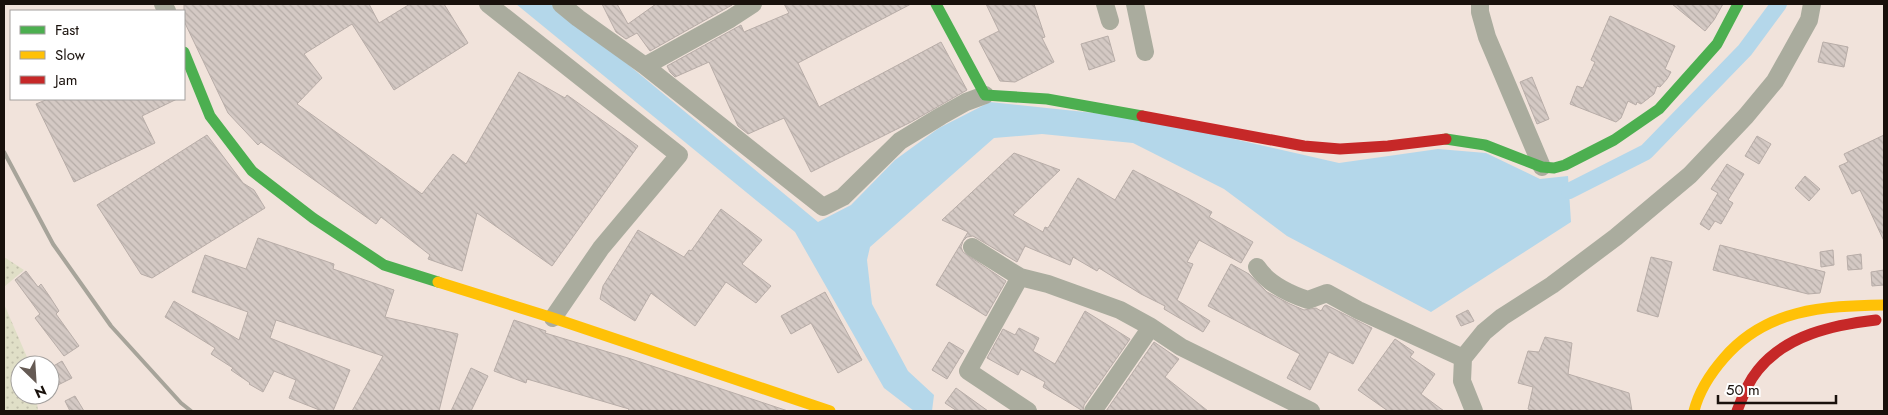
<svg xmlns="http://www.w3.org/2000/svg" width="1888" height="415" viewBox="0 0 1888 415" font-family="Jost,sans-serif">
<defs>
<pattern id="grass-dots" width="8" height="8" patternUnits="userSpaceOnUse" patternTransform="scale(1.25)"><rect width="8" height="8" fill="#e0dfc7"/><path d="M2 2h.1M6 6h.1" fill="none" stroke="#c0beaa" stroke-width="1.8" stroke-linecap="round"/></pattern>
<pattern id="building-back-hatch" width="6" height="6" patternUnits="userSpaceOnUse" patternTransform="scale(1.25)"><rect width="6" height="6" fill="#d4c9c4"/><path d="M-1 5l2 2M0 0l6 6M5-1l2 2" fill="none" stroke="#b5aca7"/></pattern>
</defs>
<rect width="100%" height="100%" fill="#f1e3db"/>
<path fill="url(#grass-dots)" d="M4 257 24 270 4 287Z
M4 304 30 364 20 365V395H36L38 411H4Z"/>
<path fill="#b4d7ea" d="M516 4H555L818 222 851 205 895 160 939 128 990 102 1142 118 1339 163 1438 149 1486 153 1540 179 1568 176 1571 222 1431 312 1287 236 1224 189 1133 143 1042 134 994 138 870 247 867 260 872 304 908 371 934 395 932 411H914L884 388 795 232Z"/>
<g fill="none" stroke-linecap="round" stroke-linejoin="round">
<path stroke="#b4d7ea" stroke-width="16" d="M1569 191 1646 152 1745 50 1779 4"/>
</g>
<path fill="url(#building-back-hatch)" stroke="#b8ada8" d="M184 4H369L379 23 410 4H444L468 43 394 90 352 24 304 54 322 78 297 104 422 194 453 154 466 164 519 72 565 98 567 95 638 146 552 266 477 213 462 271 428 259 430 255 381 217 376 224 261 142 258 145 228 113 184 21Z
M602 4H617L628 24 656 4 732 5 650 51 637 33 626 39 616 32Z
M784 4H911L798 63 819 107 941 42 967 90 911 122 811 172 784 118 748 134 738 126 709 62 675 77 670 72 667 66 741 25 744 32 789 13Z
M986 4H1034L1045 37 1042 38 1054 62 1015 82 1000 81 979 41 999 31Z
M1672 4H1723L1714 20 1705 31Z
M1610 16 1675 46 1665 69 1671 72 1667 79 1660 87 1657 86 1654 94 1641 104 1637 102 1636 105 1628 101 1621 118 1616 122 1570 104 1577 86 1583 88 1595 62 1591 60Z
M1108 36 1115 61 1089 70 1081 44Z
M1823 42 1848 47 1844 67 1818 62Z
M1532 77 1549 119 1537 124 1520 82Z
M48 99H177L142 116 155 143 74 182 36 104Z
M207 135 243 183 254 190 265 208 152 278 141 274 97 205Z
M1884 135V241L1860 190 1852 194 1839 166 1848 162 1844 154Z
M1757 136 1771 144 1759 164 1745 156Z
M1014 153 1060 170 1013 215 1043 232 1045 227 1048 228 1078 178 1115 200 1133 170 1189 199 1212 212 1209 217 1253 242 1241 263 1199 240 1187 262 1193 264 1177 300 1210 321 1203 332 1164 309 1165 306 1141 294 1099 268 1097 271 1073 257 1070 265 1025 246 1017 262 973 236 967 237 963 241 961 247 963 252 1006 281 986 316 936 285 968 232 942 220Z
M1727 164 1744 174 1728 200 1733 203 1721 224 1715 221 1709 230 1700 224 1718 193 1711 189Z
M1805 176 1820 189 1809 201 1795 188Z
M721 209 762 240 742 264 771 286 756 303 726 282 695 326 651 293 635 321 600 299 603 286 638 230 684 257 689 250 691 251Z
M258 238 334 264 333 269 394 290 385 317 458 334 439 411H352L383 356 276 320 270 338 350 370 333 411H322L289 398 296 380 274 371 263 392 249 384 250 383 231 370 233 368 211 354 215 348 165 317 174 301 239 340 248 312 192 292 205 255 246 269Z
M1720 245 1825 272 1820 293 1808 294 1713 270Z
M1833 250 1834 265 1821 267 1820 252Z
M1861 254 1862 269 1848 270 1847 256Z
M1651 257 1672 262 1658 317 1637 311Z
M1231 264 1249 274 1267 292 1290 304 1304 310 1316 308 1321 311 1324 306 1326 305 1372 328 1353 364 1329 352 1310 390 1287 378 1300 354 1208 306Z
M1884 270V285L1872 286 1871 272Z
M26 271 38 287 41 284 50 297 59 311 56 314 79 346 64 356 35 318 40 314 15 280Z
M825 292 862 360 838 373 811 323 791 334 781 316Z
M1468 310 1474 321 1461 326 1456 316Z
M1085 311 1130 339 1084 405 1083 411 1043 387 1045 382 1021 369 1018 375 987 358 1003 329 1015 335 1019 328 1039 338 1033 351 1055 364Z
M514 320 546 331 545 333 628 358 788 411H628L629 409 527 379 526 383 494 371Z
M1545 337 1572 343 1568 374 1629 393 1632 411H1535L1528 409 1533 387 1518 383 1528 351 1539 352Z
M1395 339 1414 352 1410 357 1435 374 1421 394 1444 411H1388L1358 390Z
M949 342 964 351 947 379 932 370Z
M1154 342 1179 359 1165 377 1208 411H1106Z
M62 361 72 378 58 385 50 368Z
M471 368 488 376 471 411H451Z
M956 388 988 411H957L945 403Z
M75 396 84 411H70L65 401Z"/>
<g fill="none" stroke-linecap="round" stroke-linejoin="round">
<path stroke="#aaac9e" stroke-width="18" d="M163 4 167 11
M488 4 679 155 601 248 553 318
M561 4 578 18 645 66 823 207 843 197 900 141 941 116 966 102 985 95
M1105 4 1110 21
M1135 4 1145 52
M1480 4V12L1487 37 1542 167
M645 66 730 19 753 4
M972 247 1020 277 1048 284 1120 310 1151 327 1181 347 1311 411
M1257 267C1268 284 1290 294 1308 300L1327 293 1358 310 1463 358
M1020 277 968 371 1028 411
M1093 411 1151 327
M1474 411 1462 381 1463 358 1484 332 1502 317 1552 285 1616 237 1690 175 1746 116 1775 81 1809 20 1812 4"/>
<path stroke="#4caf50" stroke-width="11" d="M936 4 985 95 1047 99 1142 116
M184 52 210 116 252 171 313 218 384 265 438 282
M1446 139 1485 145 1542 167 1554 168 1565 165 1614 140 1659 109 1717 44 1738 4"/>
<path stroke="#ffc107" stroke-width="11" d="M438 282 553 318 830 411
M1694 411C1699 391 1710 374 1724 358 1766 309 1823 306 1884 305"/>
<path stroke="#c62828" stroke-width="11" d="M1142 116 1304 146 1340 149 1388 146 1446 139
M1737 411C1743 396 1748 382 1758 370 1786 335 1833 325 1876 320"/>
<path stroke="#a7a49a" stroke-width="4" d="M4 152 53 244 111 326 181 403 191 411"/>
</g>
<rect width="1888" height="415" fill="none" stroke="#19110c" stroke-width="10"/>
<rect x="10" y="10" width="175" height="90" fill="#ffffff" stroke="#a3a09e"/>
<rect x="20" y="26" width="25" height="8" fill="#4caf50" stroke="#a3a09e"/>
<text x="55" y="35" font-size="15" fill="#19110c">Fast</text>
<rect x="20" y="51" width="25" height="8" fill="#ffc107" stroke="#a3a09e"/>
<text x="55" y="60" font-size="15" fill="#19110c">Slow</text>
<rect x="20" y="76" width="25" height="8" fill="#c62828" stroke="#a3a09e"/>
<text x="55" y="85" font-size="15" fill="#19110c">Jam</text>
<g transform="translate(35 380) rotate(155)"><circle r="24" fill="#ffffff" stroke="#a3a09e"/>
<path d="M0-4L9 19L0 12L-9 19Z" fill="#655a54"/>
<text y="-8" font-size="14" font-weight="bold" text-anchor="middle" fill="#19110c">N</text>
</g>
<path d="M1718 395v8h118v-8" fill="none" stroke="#19110c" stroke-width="2.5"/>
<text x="1726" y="395" font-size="15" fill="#19110c" stroke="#ffffff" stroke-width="4" paint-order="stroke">50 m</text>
</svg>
